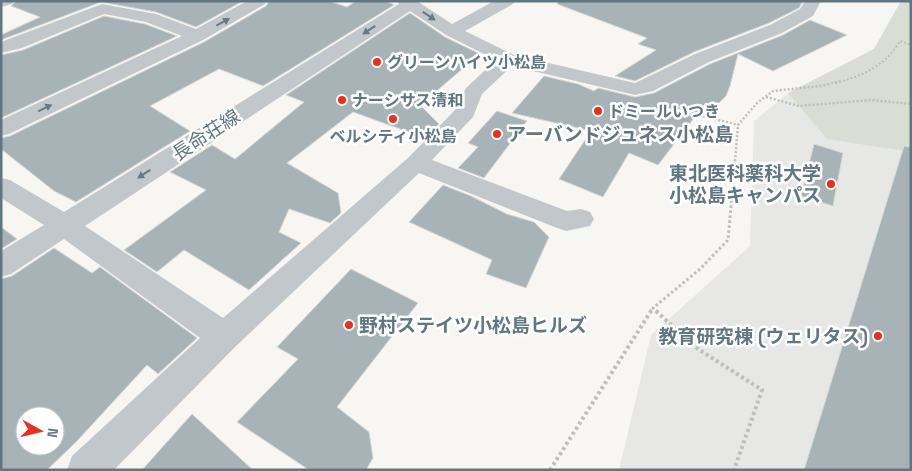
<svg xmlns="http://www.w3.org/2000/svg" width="912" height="471" viewBox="0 0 912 471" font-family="'Space Grotesk','Noto Sans JP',sans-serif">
<rect width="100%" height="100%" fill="#f7f6f3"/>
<path fill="#e7e8e6" d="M901 1H911V470H619L651 335 750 246 754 121 788 93 874 49Z"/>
<path fill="#d9ded4" d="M901 1H911V152L827 139 788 93 874 49Z"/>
<path fill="#a8b3b7" stroke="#d8d8d5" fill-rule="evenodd" d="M16 1H243L196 27 156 12 101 2 1 40V35L40 17 11 6Z
M269 1H329L347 7 356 1H387L394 5 263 86 219 69 150 106 190 131 76 202 54 191 1 149V138L10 136 204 42 266 6Z
M558 1H803L799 8 769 23 694 52 635 81 615 76 656 50 638 44 647 38 557 4Z
M410 13 445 37 480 54 420 105 439 124 425 138 353 112 287 163 338 193 341 213 330 223 289 209 279 232 301 243 249 290 184 250 157 272 124 250 206 190 170 172 212 145 235 159 304 102 286 95Z
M104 16 145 24 177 36 1 118V55L23 50Z
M810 20 847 35 773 71 738 54 730 86 726 96 713 109 704 105 658 165 629 153 603 197 559 179 591 131 512 113 544 76 578 84 594 91 598 88 635 97 654 93 710 64 783 35Z
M497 111 527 121 484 178 458 168 478 147 468 143Z
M814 144 843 153 833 206 801 196Z
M904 146 911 147V470H804Z
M443 185 471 196 507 214 534 222 549 237 526 288 486 274 492 260 409 222Z
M1 227 17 239 1 249Z
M54 248 92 273 100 267 197 338 158 374 147 365 77 441 47 470H1V279L12 276ZM25 416H55V446H25Z
M351 269 418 303 337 407 369 432 373 458 366 470H309L237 422 298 359 277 347Z
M192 414 253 470H142Z"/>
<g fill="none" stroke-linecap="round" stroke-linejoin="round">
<path stroke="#bbbfc1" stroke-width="2" stroke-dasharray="2 2" stroke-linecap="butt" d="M835 83C863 76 885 66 900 41L911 45"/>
<path stroke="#bbbfc1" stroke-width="2.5" stroke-dasharray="2 2" stroke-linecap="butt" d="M766 97 799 106 871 100 911 104
M664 106 738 125
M733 185 738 125 757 103 773 91 820 86 841 81"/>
<path stroke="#bbbfc1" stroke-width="3" stroke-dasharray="2.5 2.5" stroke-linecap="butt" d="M650 312 653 308
M658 312 653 308 700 269 728 240 733 184"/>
<path stroke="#bbbfc1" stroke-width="4" stroke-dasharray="3 3" stroke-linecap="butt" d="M656 311 695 347 762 390 734 470
M550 470 651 311"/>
<path fill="#c1c7ca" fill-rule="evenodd" d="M1 1H14L12 4 1 7Z
M247 1H267L265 4 203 40 9 134 1 136V120L182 36 146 22 104 14 22 48 1 53V42L102 4 156 14 196 29Z
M397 1H417L452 24 494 1H515L513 4 465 31 514 55 635 83 695 54 770 25 800 9 805 1H821L813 16 782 33 709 62 653 91 635 95 512 66 482 94 473 117 432 160 567 211 581 209 590 212 594 219 590 226 566 231 557 228 419 173 235 347 114 470H67L72 456 200 338 64 239 11 274 1 277V251L44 225 1 198V178L10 180 64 212 399 4ZM410 11 446 35 496 60 466 88 455 110 408 158 223 318 85 226Z"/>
</g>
<defs><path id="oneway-solid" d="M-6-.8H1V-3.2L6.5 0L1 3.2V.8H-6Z" transform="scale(1.25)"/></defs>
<g fill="#657a84">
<use href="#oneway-solid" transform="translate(429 16) rotate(33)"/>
<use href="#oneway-solid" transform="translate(223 22) rotate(-29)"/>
<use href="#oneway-solid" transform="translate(369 30) rotate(147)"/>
<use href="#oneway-solid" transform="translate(45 108) rotate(-26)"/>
<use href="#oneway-solid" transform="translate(144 174) rotate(147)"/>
</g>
<g fill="#ec2f1d" stroke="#fff" stroke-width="2">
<circle cx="377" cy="62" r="5"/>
<circle cx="342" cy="100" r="5"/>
<circle cx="598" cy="111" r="5"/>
<circle cx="393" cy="119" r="5"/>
<circle cx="497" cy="134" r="5"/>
<circle cx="831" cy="184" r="5"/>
<circle cx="349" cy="325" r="5"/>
<circle cx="878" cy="336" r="5"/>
</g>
<g text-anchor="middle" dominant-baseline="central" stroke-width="5" stroke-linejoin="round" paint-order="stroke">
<g font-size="16" font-weight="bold" fill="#607680" stroke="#fff" text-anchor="start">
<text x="387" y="62">グリーンハイツ小松島</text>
<text x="352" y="100">ナーシサス清和</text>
<text x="608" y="111">ドミールいつき</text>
<text x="393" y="136" text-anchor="middle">ベルシティ小松島</text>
</g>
<g font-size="19" font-weight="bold" fill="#607680" stroke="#fff" text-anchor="start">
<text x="507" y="134">アーバンドジュネス小松島</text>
<text x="821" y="173" text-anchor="end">東北医科薬科大学<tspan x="821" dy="22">小松島キャンパス</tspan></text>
<text x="359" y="325">野村ステイツ小松島ヒルズ</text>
<text x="868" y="336" text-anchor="end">教育研究棟 (ウェリタス)</text>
</g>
<g font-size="19" fill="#607680" stroke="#fff">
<text transform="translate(206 135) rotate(-33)">長命荘線</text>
</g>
</g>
<rect width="912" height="471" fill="none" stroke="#607680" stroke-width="5"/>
<g transform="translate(40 431) rotate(98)"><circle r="24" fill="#ffffff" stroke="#bfc8cc"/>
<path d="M0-4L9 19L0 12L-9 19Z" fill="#ec2f1d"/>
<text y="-8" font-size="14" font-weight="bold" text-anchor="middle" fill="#607680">N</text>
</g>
</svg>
